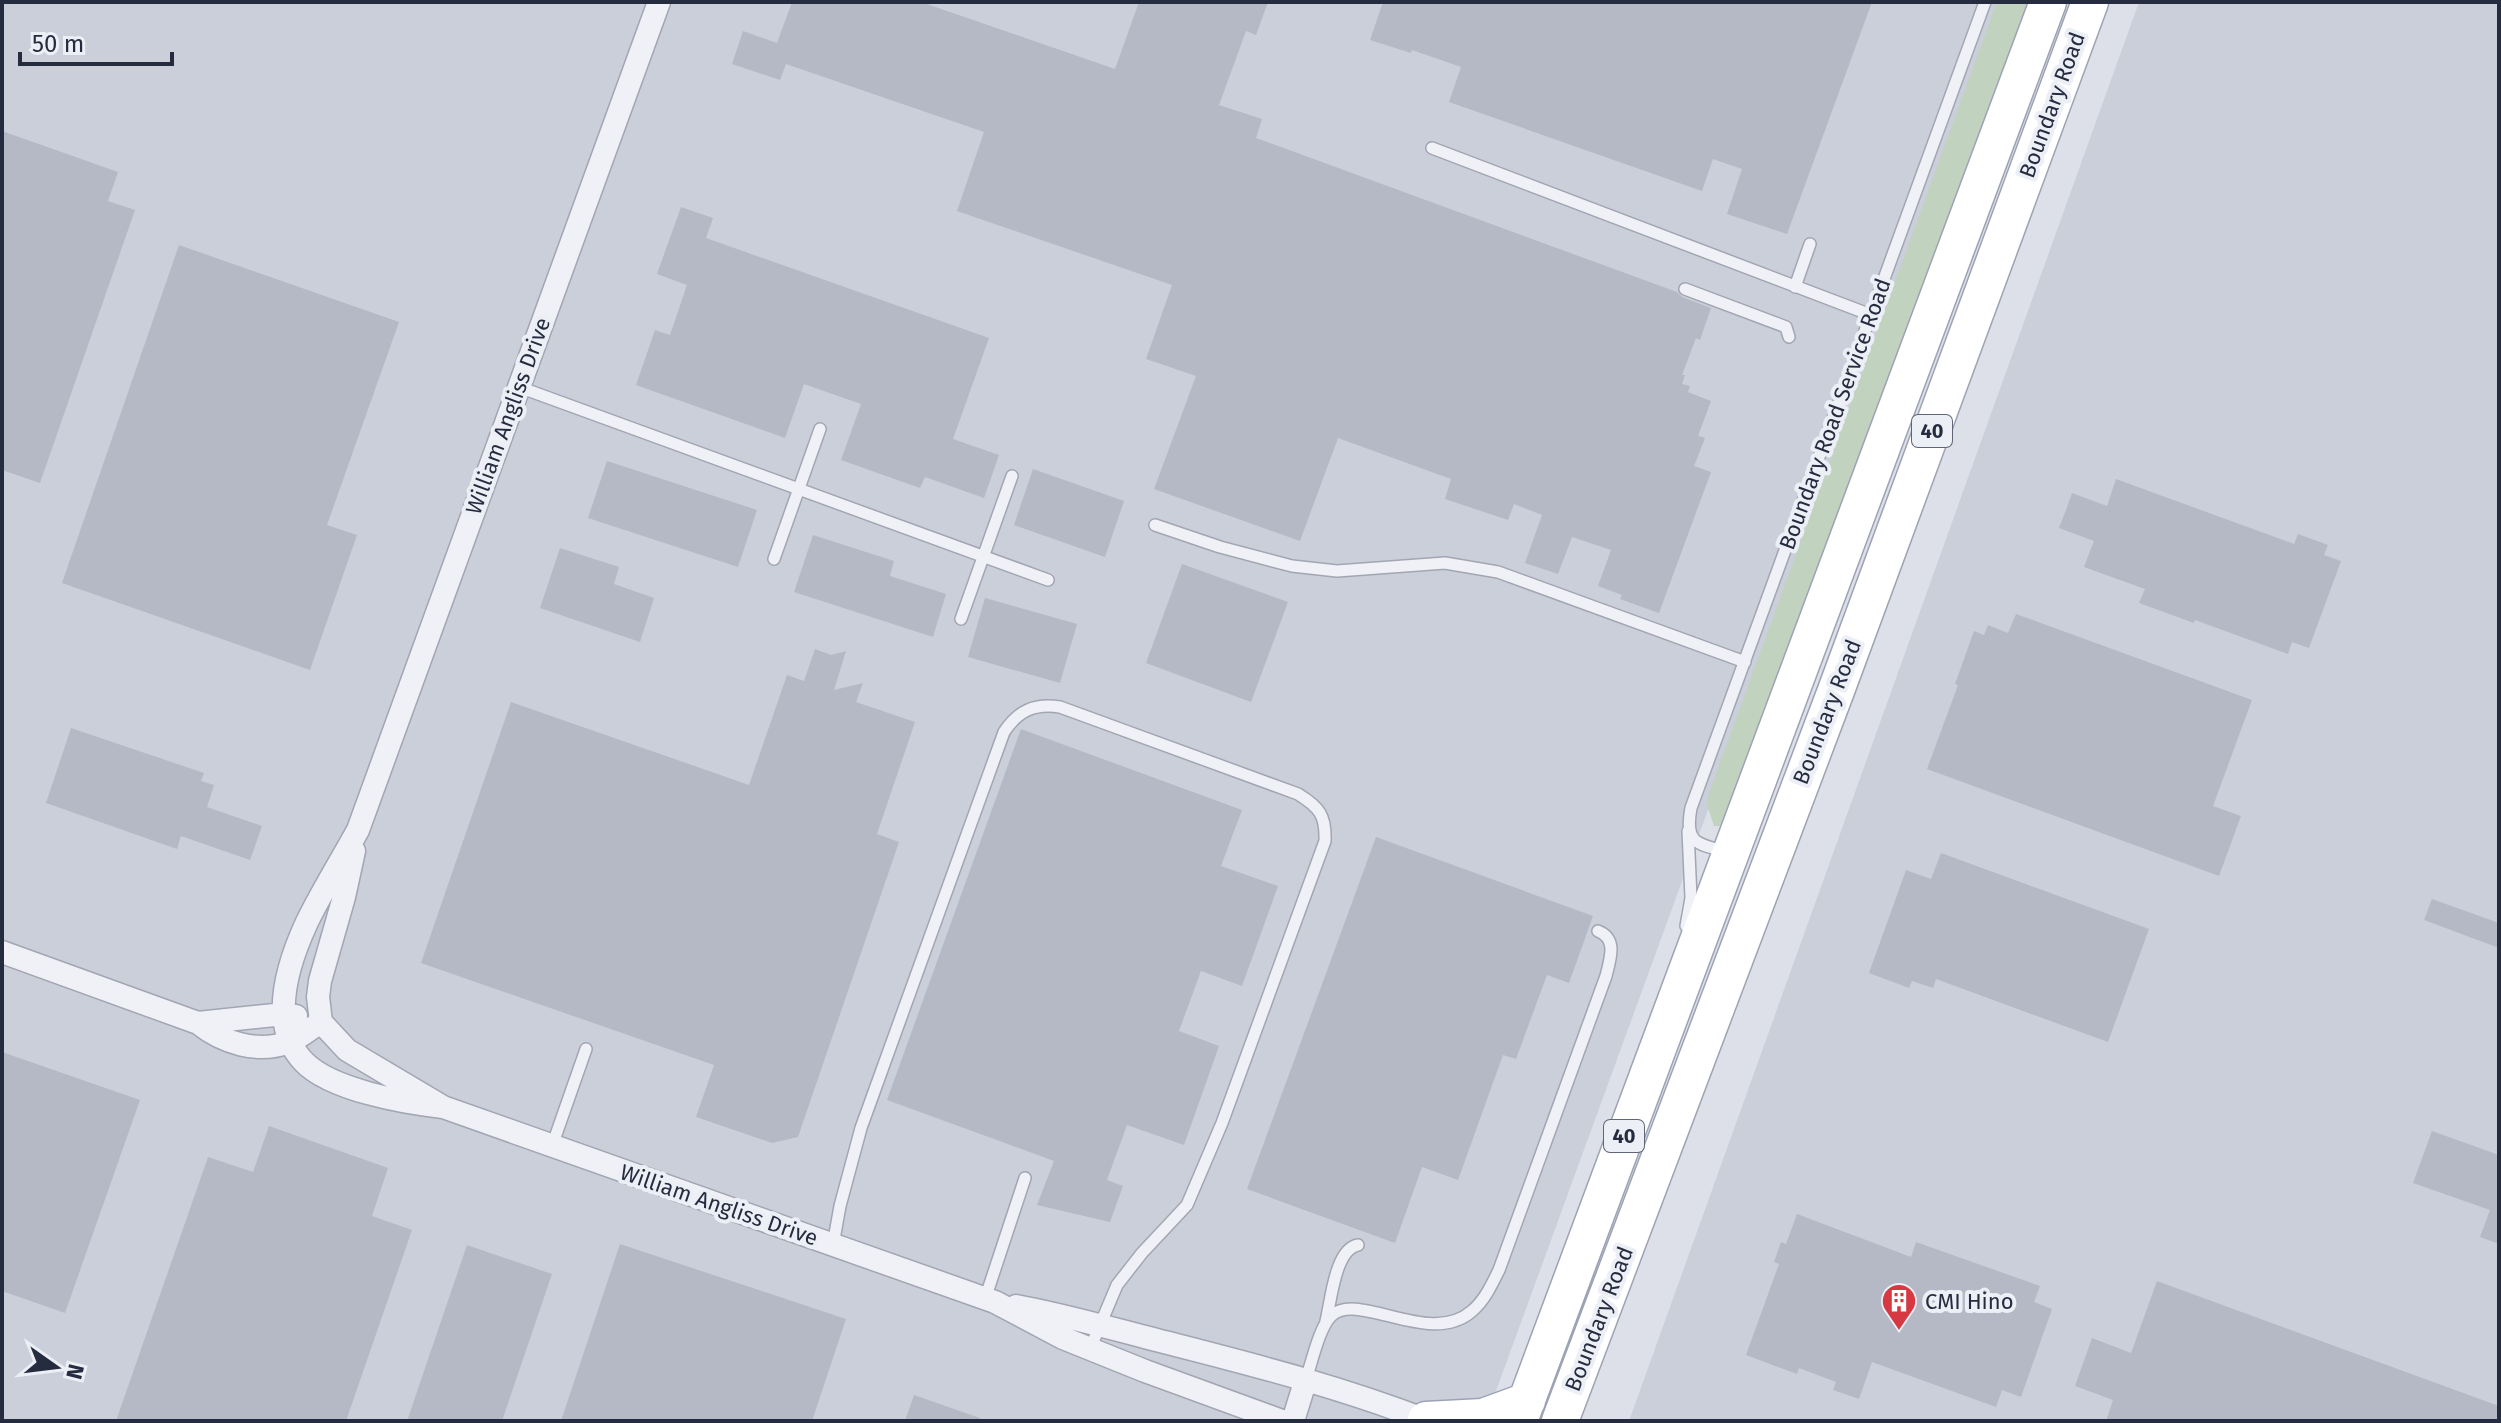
<svg xmlns="http://www.w3.org/2000/svg" width="2501" height="1423" viewBox="0 0 2501 1423" font-family="'Fira Sans',sans-serif">
<rect width="100%" height="100%" fill="#dde0e8"/>
<path fill="#cbcfda" d="M2 2H2003L1485 1421H2Z
M2139 2H2499V1421H1629Z"/>
<path fill="#c1d2be" d="M1997 2H2035L1724 826H1714L1707 805 1708 796Z"/>
<path fill="#b4b9c5" d="M792 2H921L1115 69 1139 2H1268L1256 35 1246 31 1219 105 1262 119 1256 138 1677 292 1682 297 1711 308 1700 340 1696 338 1682 375H1685L1682 384 1690 386 1688 392 1711 401 1698 436 1705 438 1694 466 1711 472 1659 613 1620 599 1622 595 1598 586 1611 550 1572 537 1558 574 1525 563 1542 515 1514 504 1508 520 1445 499 1451 479 1338 438 1300 541 1154 489 1196 376 1146 359 1172 285 957 211 984 132 786 64 780 80 732 64 743 31 777 43Z
M1383 2H1872L1787 234 1727 214 1742 169 1713 159 1702 191 1449 102 1461 67 1412 50 1411 53 1370 40Z
M2 131 118 172 108 201 135 210 40 483 2 470Z
M681 207 713 218 706 238 989 338 953 439 999 455 984 498 925 477 920 488 841 460 861 404 804 384 785 438 636 385 655 330 670 335 687 285 657 274Z
M179 245 399 322 327 525 357 535 310 670 62 583Z
M607 461 757 510 738 567 588 518Z
M1033 469 1124 501 1105 557 1014 525Z
M2116 479 2294 544 2298 534 2328 545 2324 555 2341 561 2309 648 2292 642 2288 654 2195 620 2194 623 2139 603 2145 589 2084 567 2094 541 2059 528 2066 510 2072 493 2107 506Z
M813 535 894 561 890 576 946 594 933 637 794 592Z
M560 548 619 567 614 584 654 598 640 642 540 608Z
M1182 564 1288 602 1251 702 1146 663Z
M985 598 1077 624 1060 683 968 657Z
M2016 614 2252 700 2213 806 2241 816 2219 876 1927 769 1958 685 1955 684 1974 631 1984 635 1988 625 2008 633Z
M815 649 831 655 846 651 834 690 863 683 856 702 915 722 877 834 899 842 798 1137 772 1143 696 1117 714 1065 421 963 511 702 749 785 787 675 804 681Z
M71 728 204 773 201 781 214 785 207 807 262 826 250 860 181 836 177 849 46 803Z
M1021 729 1242 810 1221 866 1278 886 1242 986 1201 971 1179 1031 1219 1046 1184 1145 1127 1125 1107 1180 1123 1186 1110 1222 1037 1205 1054 1161 887 1100Z
M1376 837 1593 916 1569 983 1547 975 1516 1059 1503 1055 1458 1180 1422 1167 1395 1243 1247 1189Z
M1941 853 2149 929 2108 1042 1936 979 1933 988 1912 981 1909 988 1869 973 1906 870 1931 879Z
M2432 899 2499 923V948L2424 920Z
M2 1052 140 1100 65 1313 2 1291Z
M269 1126 388 1168 372 1216 412 1230 346 1421H116L208 1157 253 1172Z
M2432 1131 2499 1155V1244L2480 1237 2490 1210 2413 1183Z
M1797 1214 1911 1257 1916 1242 2040 1286 2034 1302 2052 1309 2021 1397 2002 1390 1996 1407 1872 1362 1859 1399 1833 1390 1836 1382 1799 1368 1797 1374 1746 1355 1779 1264 1774 1262 1781 1242 1786 1244Z
M620 1244 846 1319 812 1421H561Z
M467 1245 552 1274 502 1421H407Z
M2157 1281 2499 1406V1421H2106L2113 1400 2075 1386 2092 1338 2131 1353Z
M914 1395 980 1418V1421H905Z"/>
<g fill="none" stroke-linecap="round" stroke-linejoin="round">
<defs>
<path id="lane" d="M1432 148 1871 315
M1795 287 1810 244
M1685 289 1786 327 1789 337
M519 387 1048 580
M1155 525 1220 547 1292 566 1337 571 1445 563 1498 572 1745 662
M774 559 820 429
M961 619 1012 476
M1725 851C1694 844 1685 841 1691 808L1985 2
M1686 926 1691 898 1688 831
M552 1146 586 1049
M833 1245 840 1206 861 1128 1004 732C1018 711 1034 703 1060 707L1298 794C1319 807 1326 815 1325 841L1222 1123 1187 1205 1142 1253 1117 1285 1090 1349
M985 1299 1025 1178
M1326 1321C1331 1301 1335 1249 1358 1245
M1306 1379C1312 1362 1319 1328 1331 1316 1358 1290 1430 1348 1472 1311 1485 1300 1492 1284 1499 1270L1606 976C1610 959 1618 939 1598 931"/>
<path id="street" d="M354 851 344 897 320 981 318 997 321 1022 347 1050 443 1107 995 1302 1063 1338 1145 1371 1282 1421
M2 952 198 1023C223 1043 258 1054 289 1042 300 1038 311 1028 321 1022
M198 1023 284 1014 296 1016
M443 1107C405 1103 331 1090 304 1062 267 1024 288 963 307 922 322 891 341 861 358 830L659 2
M1016 1306C1071 1316 1123 1332 1176 1345 1262 1367 1346 1389 1428 1421
M1293 1421 1306 1379"/>
<path id="primary" d="M1426 1420 1483 1417 1527 1401
M1519 1421 2048 2
M1560 1421 1837 688 2090 2"/>
</defs>
<use href="#lane" stroke="#a2a6b2" stroke-width="14"/>
<use href="#street" stroke="#a2a6b2" stroke-width="25"/>
<use href="#primary" stroke="#9ca3b4" stroke-width="39"/>
<use href="#lane" stroke="#f0f1f6" stroke-width="11"/>
<use href="#street" stroke="#f0f1f6" stroke-width="22"/>
<use href="#primary" stroke="#fff" stroke-width="36"/>
</g>
<defs>
<symbol id="building-pin" viewBox="-11 -11 22 30"><path d="M0 17L-7.5 6A9.5 9.5 0 1 1 7.5 6Z" fill="#d63942" stroke="#eceff5"/><path d="M-4-6H4V6H1V3H-1V6H-4ZM-2.5-4.3h1.7v1.8h-1.7ZM.8-4.3h1.7v1.8H.8ZM-2.5-1h1.7V.8h-1.7ZM.8-1h1.7V.8H.8Z" fill="#fff"/></symbol>
</defs>
<g fill-rule="evenodd">
<use href="#building-pin" x="1879" y="1281" width="40" height="54"/>
</g>
<g text-anchor="middle" dominant-baseline="central" stroke-width="8" stroke-linejoin="round" paint-order="stroke">
<g fill="#eceff5" stroke="#616676" stroke-width="2">
<rect x="1912" y="415" width="40" height="32" rx="6"/>
<rect x="1604" y="1120" width="40" height="32" rx="6"/>
</g>
<g font-size="20" font-weight="bold" fill="#262c3f">
<text x="1932" y="431">40</text>
<text x="1624" y="1136">40</text>
</g>
<g font-size="22" fill="#262c3f" stroke="#eceff5">
<text transform="translate(2052 105) rotate(-70)">Boundary Road</text>
<text transform="translate(1835 414) rotate(-70)">Boundary Road Service Road</text>
<text transform="translate(508 416) rotate(-70)">William Angliss Drive</text>
<text transform="translate(1827 712) rotate(-69)">Boundary Road</text>
<text transform="translate(719 1205) rotate(19)">William Angliss Drive</text>
<text transform="translate(1599 1319) rotate(-69)">Boundary Road</text>
</g>
<g font-size="22" fill="#262c3f" stroke="#eceff5" text-anchor="start">
<text x="1925" y="1301">CMI Hino</text>
</g>
</g>
<rect width="2501" height="1423" fill="none" stroke="#262c3f" stroke-width="8"/>
<g transform="translate(56 1367) rotate(104)" stroke="#eceff5" stroke-width="6" paint-order="stroke">
<path d="M0-6L14 30L0 20L-14 30Z" fill="#262c3f"/>
<text y="-12" font-size="22" font-weight="bold" text-anchor="middle" fill="#262c3f">N</text>
</g>
<path d="M20 52v12h152v-12" fill="none" stroke="#262c3f" stroke-width="4"/>
<text x="32" y="52" font-size="24" fill="#262c3f" stroke="#eceff5" stroke-width="6" paint-order="stroke">50 m</text>
</svg>
